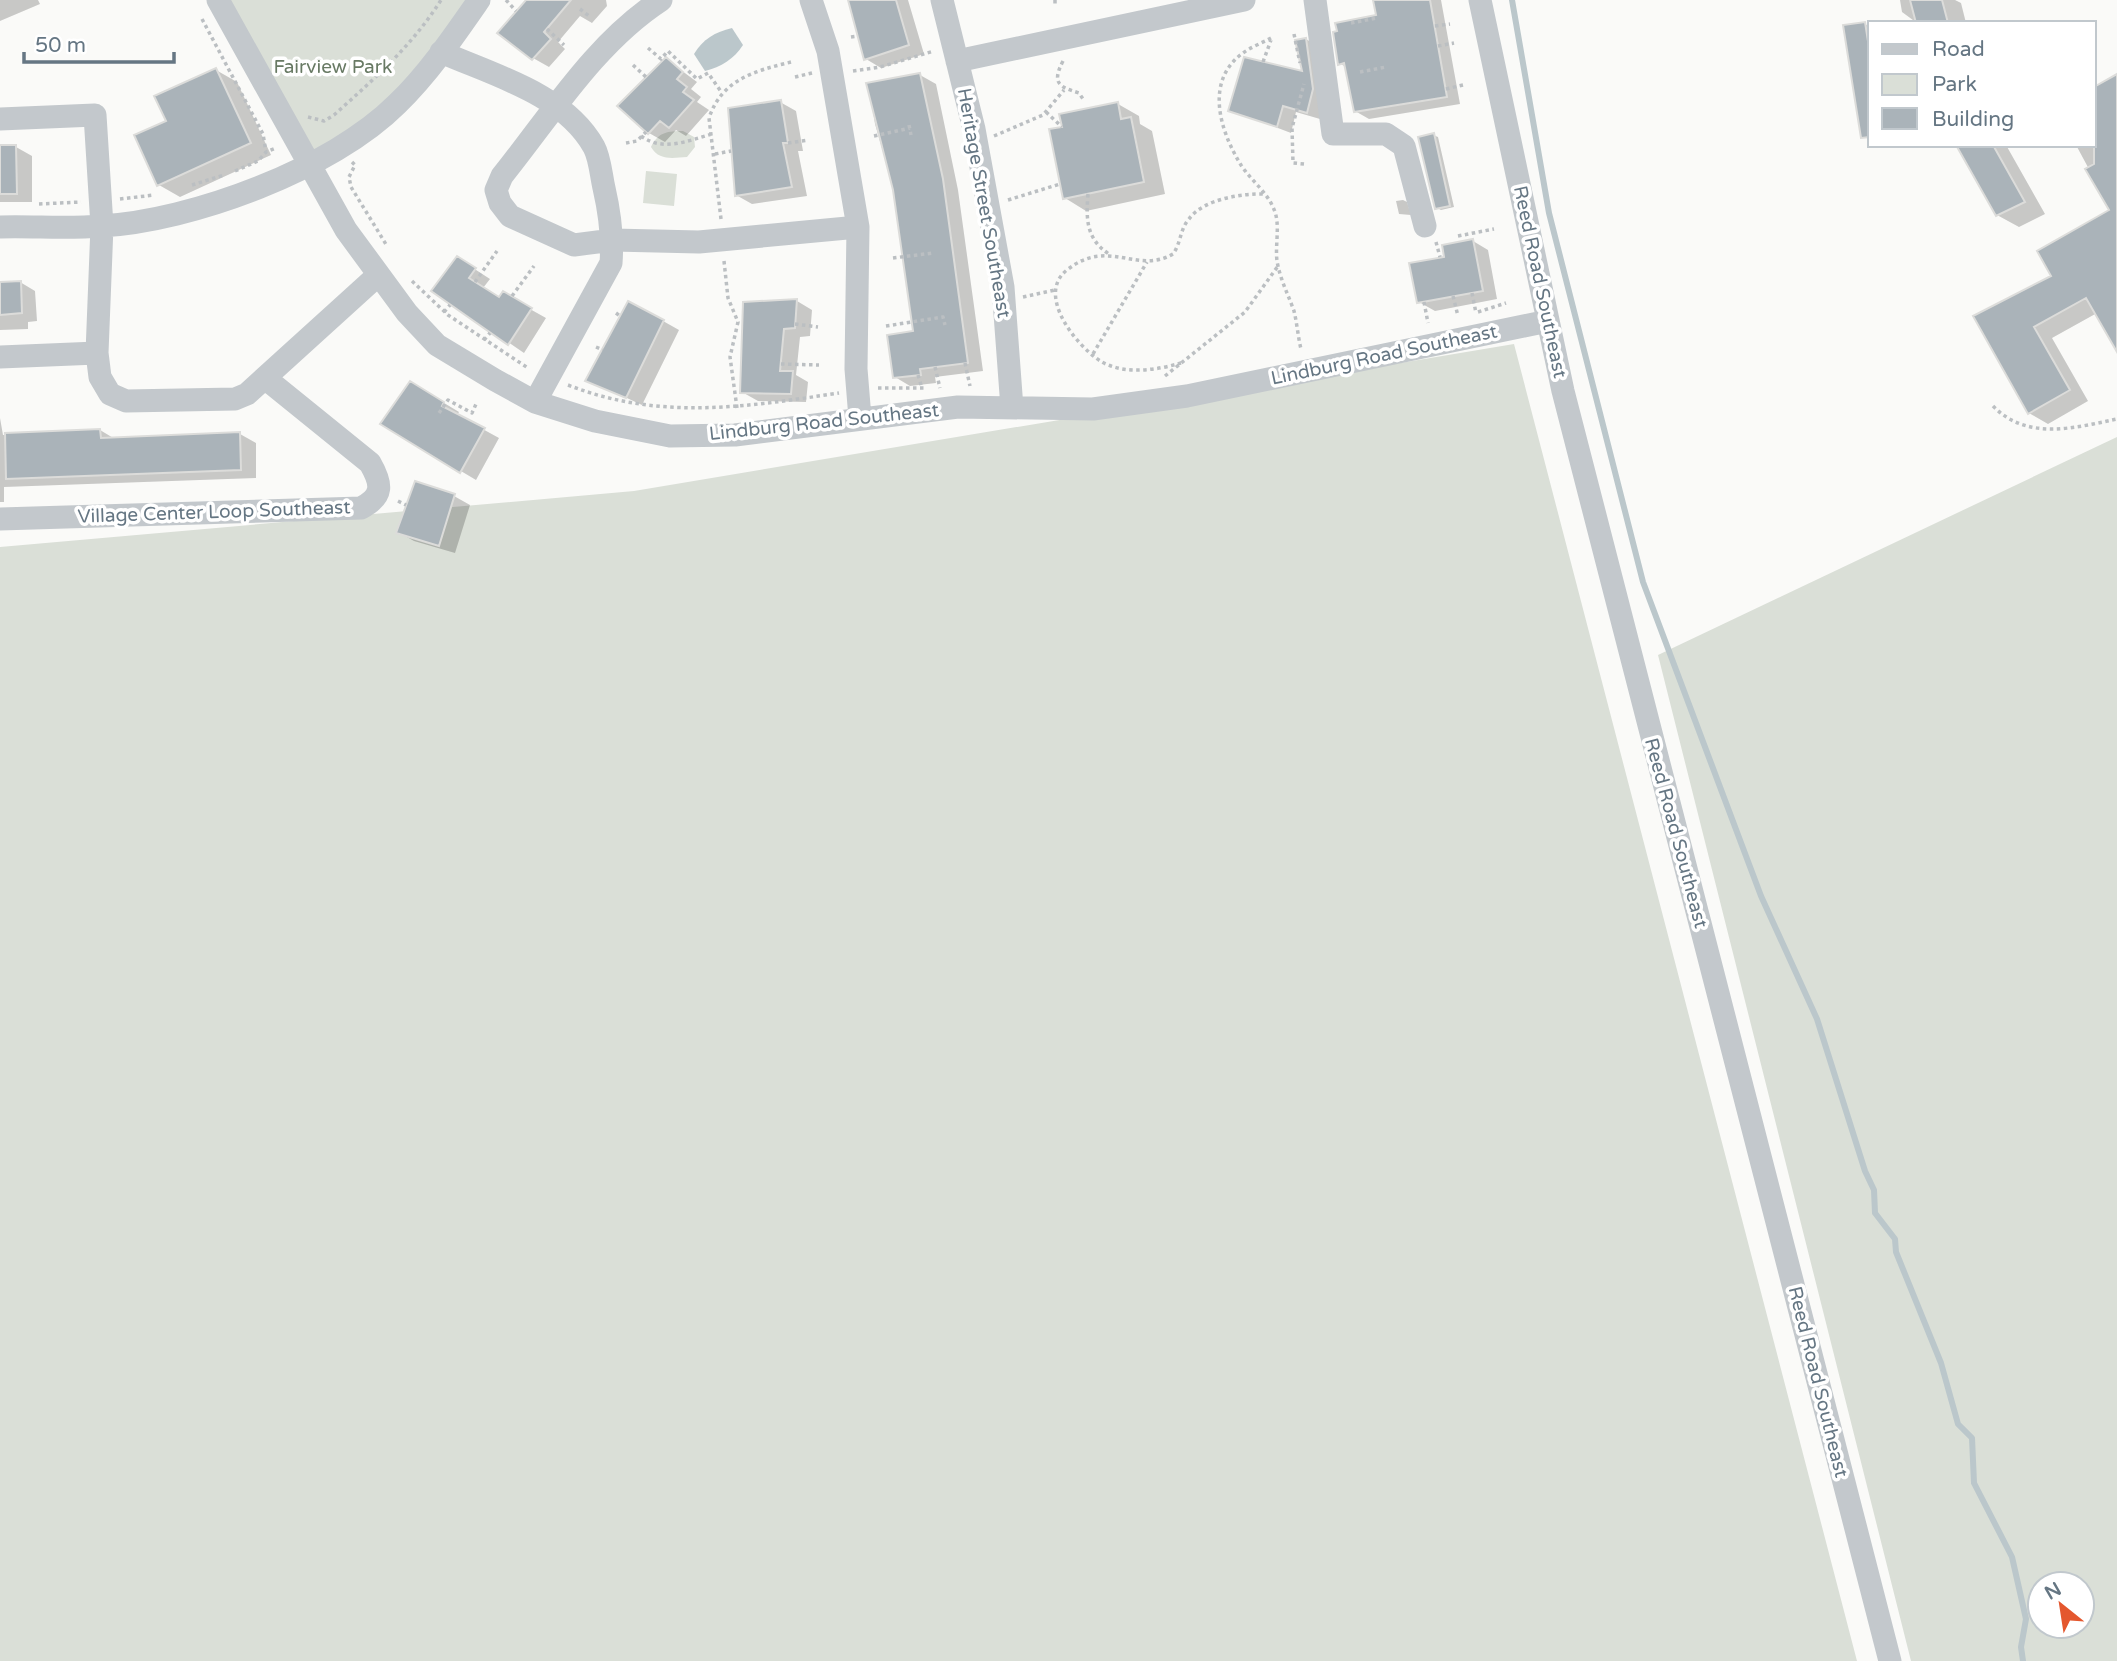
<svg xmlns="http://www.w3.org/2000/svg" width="2117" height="1661" viewBox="0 0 2117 1661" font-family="'Varela Round',sans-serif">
<rect width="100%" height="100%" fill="#fafaf8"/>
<path fill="#dadfd7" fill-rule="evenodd" d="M218 0H479L396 105 308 166Z
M683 131 694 137 695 147 687 157C673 158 659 161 651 147 658 132 668 131 683 131Z
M646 171 677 174 674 206 643 203Z
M1514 344 1857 1661H0V547L634 491Z
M2117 437V1661H1911L1658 655ZM2040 1584H2082V1626H2040Z"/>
<path fill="#bbc7cb" d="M732 28 743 45C734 59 721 67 705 71L694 54C703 39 715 32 732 28Z"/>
<path fill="#0003" d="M0 0H38L40 4 0 21Z
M528 0H606L607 6 592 23 580 16 558 42 565 49 549 67 533 58Z
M850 0H908L924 54 881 68 866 59Z
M1377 0H1441L1460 104 1369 119 1355 111 1346 67 1339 63 1378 16Z
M1900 0H1955L1961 3 1966 23H1917L1902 12Z
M1865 24 1870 27V117L1859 111Z
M1306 39 1319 47 1320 119 1296 112 1291 133 1230 110 1305 73Z
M666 59 697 82 691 89 701 97 697 102 709 110 686 136 676 130 665 142 649 133Z
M216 70 237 82 271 155 180 197 159 185 168 122Z
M920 75 936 84 958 190 983 371 935 377 936 383 910 386 895 377 915 332 894 190 875 124 869 85Z
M2117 76V348L2097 313 2052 338 2088 401 2048 424 2029 413 1975 317 2054 276 2111 210 2076 145H2094Z
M780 102 796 111 803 151H798L807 196 752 204 736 195Z
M1118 104 1139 116 1140 124 1152 131 1165 194 1086 211 1065 198 1064 128Z
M1433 135 1438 137 1454 207 1441 210 1437 208Z
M1958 145H2006L2045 214 2019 227 1997 215Z
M0 147H16L32 156V202H0Z
M1403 200 1407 202 1411 215 1399 214 1396 201Z
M1473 241 1488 250 1497 299 1435 311 1419 302 1446 258Z
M473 268 490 279 483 288 500 299 503 294 546 318 524 353 433 291Z
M20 282 35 291 37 321 28 322V329L0 330V284Z
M797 301 812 310 810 336 800 337 796 375 808 382 806 402 758 401 742 392Z
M663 321 679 330 642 405 588 380Z
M426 392 459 412 457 415 499 438 476 480 382 424Z
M0 418 3 435 100 430 115 439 240 434 256 443V478L4 487V502H0Z
M454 496 470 505 455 553 414 541 398 532Z"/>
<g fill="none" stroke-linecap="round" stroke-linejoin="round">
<path stroke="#bbc7cb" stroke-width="6" d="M1512 0 1549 213 1643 582 1761 896 1817 1019 1865 1171 1874 1190 1875 1213 1895 1239 1896 1252 1941 1363 1958 1424 1972 1438 1974 1483 2012 1557 2026 1619 2021 1647 2023 1661"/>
</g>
<path fill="#aab3b9" stroke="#dcdcda" stroke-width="2" d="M526 0H571L544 32 551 39 532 60 497 33Z
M848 0H896L909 45 864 60Z
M1373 0H1430L1447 97 1354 112 1344 63 1338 65 1333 32 1337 31 1335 23 1376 15Z
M1910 0H1942L1948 23H1916Z
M1865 22 1870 54V137L1861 138 1843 25Z
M1306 38 1313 89 1307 113 1283 106 1277 127 1228 111 1244 57 1302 71 1295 40Z
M666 57 683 72 677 79 687 87 683 92 694 100 669 128 660 121 648 134 617 106Z
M216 68 251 143 157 186 134 135 166 121 154 96Z
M920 73 943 179 968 363 920 369 921 375 893 378 887 335 913 331 893 190 866 83Z
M2117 74V352L2086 298 2034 327 2070 390 2028 414 1973 316 2051 276 2037 251 2109 210 2085 169 2094 164V87Z
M781 100 788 143H783L792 187 735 196 728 108Z
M1118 102 1121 119 1131 117 1144 182 1063 199 1049 129 1062 127 1059 114Z
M1434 133 1450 206 1435 209 1418 137Z
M0 145H16L17 194H0Z
M1956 145H1993L2025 202 1996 216Z
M1473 239 1483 291 1417 303 1409 263 1444 257 1442 245Z
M457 256 476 268 469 278 499 297 503 291 532 308 508 345 431 291Z
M21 281 22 313 0 315V282Z
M797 299 795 328 784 329 780 371H793L791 394 740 393 743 302Z
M628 301 664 320 626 398 585 381Z
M410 381 444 402 442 406 485 428 460 473 380 424Z
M100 429 101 438 240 432 241 470 6 479 5 433Z
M415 481 455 494 439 546 396 533Z"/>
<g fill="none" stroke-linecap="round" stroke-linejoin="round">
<path stroke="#bbbfc2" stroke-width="3.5" stroke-dasharray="3.5 3.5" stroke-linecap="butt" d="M506 0 516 11
M1055 0V5
M580 9 589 16
M202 19 263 134 266 152
M1351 23 1377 18
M1435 26 1450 24
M547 29 564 45
M1294 34 1300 63
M851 37 858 36
M1271 38C1262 43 1251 47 1243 53 1204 81 1220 131 1241 165 1252 182 1268 192 1275 212 1280 227 1275 245 1277 261 1280 279 1288 294 1294 311 1297 323 1298 337 1301 349
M1438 46 1454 43
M648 48 661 59 668 51 697 79 708 73 722 93
M1063 61C1051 84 1060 87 1079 93L1083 99
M1263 62 1271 40
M633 65 646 77
M853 71 880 67 934 51
M1360 72 1386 67
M795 77 812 73
M1446 89 1463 85
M1046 112 1062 127
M308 117 324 121 334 115C374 79 412 46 441 0
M909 125 911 135
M641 136C663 152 687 141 712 134
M874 136 910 128
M994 136 1043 115 1064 90
M626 143 637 141 646 132
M788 143 808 140
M715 154 731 151
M352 162 355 165 349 177 351 187 387 246
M1304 164 1293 163 1292 128 1304 84
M235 171 258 161 266 152 276 148
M192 185 224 175
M1088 194C1086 219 1086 239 1109 254
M120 199 154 195
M1008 200 1060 184
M39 204 81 202
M721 219 709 118C722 79 755 71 791 62
M1458 236 1494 229
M1436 242 1440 257
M893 258 933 253
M724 261 728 298 738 322 730 357 737 408
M412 281 448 315 528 368
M475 282 497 251
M1472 293 1476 313
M512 296 534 266
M1453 296 1458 316
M1023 297 1055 290
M1424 302 1428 323
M444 312 450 305
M1478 312 1506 303
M616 313 620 316
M795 324 818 327
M886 326 943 317 945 325
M484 340 490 333
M596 347 603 350
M1093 354 1147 262
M965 363 970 386
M1181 363C1157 370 1125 375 1102 362 1077 347 1035 295 1067 270 1108 237 1137 275 1173 254 1181 243 1180 229 1189 219 1203 199 1243 193 1266 194
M781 364 819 365
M935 367 940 388
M918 375 922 388
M1165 376 1245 312 1278 266
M568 385C660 421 745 407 839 393
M878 388H926
M1993 406C2027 441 2074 428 2117 419
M439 413 448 400 472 413 476 404
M398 501 406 505"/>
<path stroke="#c3c8cc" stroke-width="23" d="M218 0 346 230 407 313 437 345 495 380 535 402 595 421 670 436 735 435 958 407 1093 409 1187 396 1548 321
M661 0C595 43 551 115 502 176L496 190 500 203 510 216 574 245 613 240 699 242 858 227
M811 0 828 51 858 227 856 369 860 418
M942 0 974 129 1003 287 1012 408
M1315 0 1333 134H1386L1404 146 1425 226
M1480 0 1563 391 1890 1661
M441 52C493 75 565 94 594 147 600 158 601 175 604 188 610 214 613 237 611 263L535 402
M957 61 1244 0
M0 119 95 115 102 226 97 353 100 377 110 394 126 401 235 399 247 394 377 276
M0 227C34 226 68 229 101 226 192 221 332 169 397 104 428 74 454 36 479 0
M0 357 97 353
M0 519 361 508C384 496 382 484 370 463L265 378"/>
</g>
<g text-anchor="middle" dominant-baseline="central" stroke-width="7" stroke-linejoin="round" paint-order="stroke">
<g font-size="19" fill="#687a64" stroke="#fff">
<text x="333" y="67">Fairview Park</text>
</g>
<g font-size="19" fill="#657683" stroke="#fff">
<text transform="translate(984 203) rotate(80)">Heritage Street Southeast</text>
<text transform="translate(1540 282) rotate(78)">Reed Road Southeast</text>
<text transform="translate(1384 355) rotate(-12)">Lindburg Road Southeast</text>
<text transform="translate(824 422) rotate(-6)">Lindburg Road Southeast</text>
<text transform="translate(214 512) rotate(-2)">Village Center Loop Southeast</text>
<text transform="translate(1676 833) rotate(75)">Reed Road Southeast</text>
<text transform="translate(1818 1382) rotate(76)">Reed Road Southeast</text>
</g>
</g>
<rect x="1868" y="21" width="228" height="126" fill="#ffffff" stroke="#c1c8cd" stroke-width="2"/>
<rect x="1882" y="44" width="35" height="10" fill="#c3c8cc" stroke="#c1c8cd" stroke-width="2"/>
<text x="1932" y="56" font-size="21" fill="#657683">Road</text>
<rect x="1882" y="74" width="35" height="21" fill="#dadfd7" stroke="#c1c8cd" stroke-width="2"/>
<text x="1932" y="91" font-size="21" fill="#657683">Park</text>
<rect x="1882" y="108" width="35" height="21" fill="#aab3b9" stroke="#c1c8cd" stroke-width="2"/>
<text x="1932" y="126" font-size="21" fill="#657683">Building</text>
<g transform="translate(2061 1605) rotate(330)"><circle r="33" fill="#ffffff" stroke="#c1c8cd" stroke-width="2"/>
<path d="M0-5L12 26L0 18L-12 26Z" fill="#e4572e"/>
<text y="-10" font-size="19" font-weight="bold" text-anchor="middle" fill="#657683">N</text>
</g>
<path d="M24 52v10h150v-10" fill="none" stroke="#657683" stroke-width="3.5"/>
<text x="35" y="52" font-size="21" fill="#657683" stroke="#ffffff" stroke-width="5" paint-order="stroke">50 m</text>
</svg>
